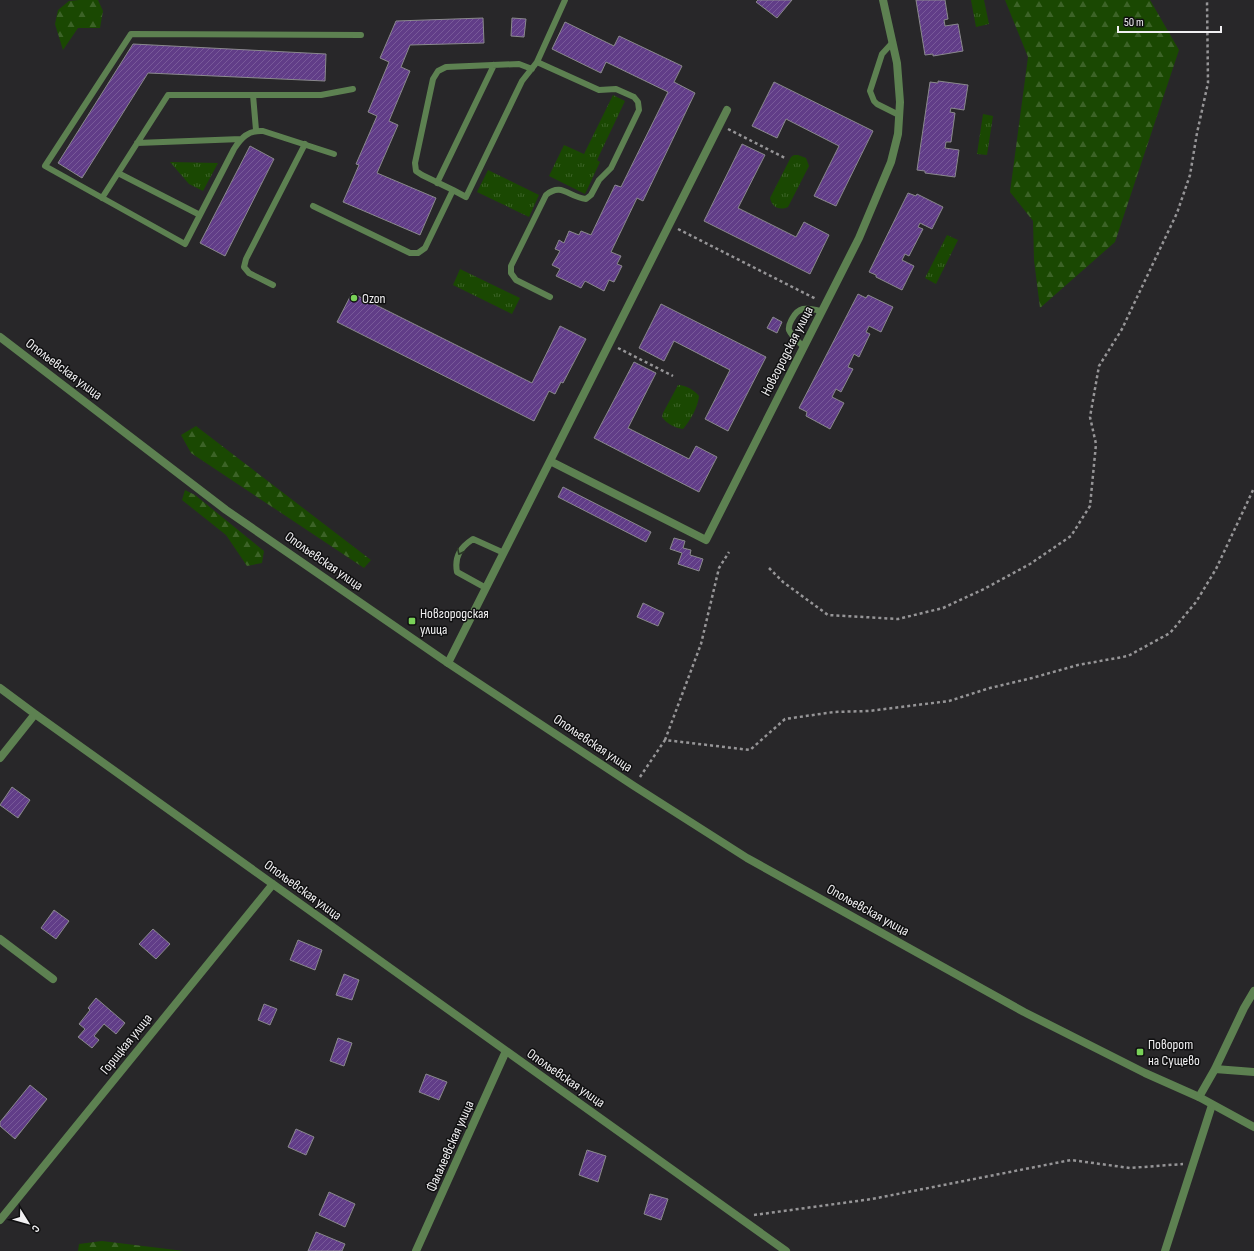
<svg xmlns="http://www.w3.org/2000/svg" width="1254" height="1251" viewBox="0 0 1254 1251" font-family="'Sofia Sans Condensed',sans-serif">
<defs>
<pattern id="grass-tufts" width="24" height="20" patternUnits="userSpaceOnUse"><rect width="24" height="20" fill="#1a4802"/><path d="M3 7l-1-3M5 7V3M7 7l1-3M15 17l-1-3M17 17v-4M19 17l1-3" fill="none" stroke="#3c6327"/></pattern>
<pattern id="forest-firs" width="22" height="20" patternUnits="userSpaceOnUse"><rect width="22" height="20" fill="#1a4802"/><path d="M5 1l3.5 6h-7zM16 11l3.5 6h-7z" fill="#3c6327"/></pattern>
<pattern id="building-hatch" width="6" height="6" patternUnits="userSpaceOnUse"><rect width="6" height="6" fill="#613d88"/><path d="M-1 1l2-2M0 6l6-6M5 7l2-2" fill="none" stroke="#785999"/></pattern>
</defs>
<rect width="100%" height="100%" fill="#282729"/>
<path fill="url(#grass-tufts)" d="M971 0H984L989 24 976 27Z
M613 95 625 101 597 160 600 162 585 194 549 176 564 145 584 154Z
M983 114 993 116 987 155 977 154Z
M794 155H798L806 158 809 166 788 207C779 211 772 207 770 198L791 157Z
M170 162 218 163 203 191 189 184Z
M488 170 539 195 529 217 477 192Z
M947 235 958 240 936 284 925 278Z
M460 269 520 298 512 314 453 285Z
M678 385C686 385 694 390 699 396 698 407 690 421 683 429 675 428 667 424 662 417L663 413Z"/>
<path fill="url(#forest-firs)" d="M79 0H98L103 11 100 28H78L63 50 55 24 58 10 69 1Z
M1005 0H1150L1179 50 1115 242 1040 308 1034 260 1033 221 1010 192 1028 57Z
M196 426 371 560 364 568 191 453 181 435Z
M185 490 195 495 264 551 262 563 247 566 226 535 182 500Z
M102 1241 184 1251H78L79 1244Z"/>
<path fill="url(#building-hatch)" stroke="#8a898d" d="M758 0H792L777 18 756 2Z
M916 0H945L948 19 944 20 945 26 958 24 963 51 933 56V54L925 55Z
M483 18 484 43 410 45 401 67 410 71 389 121 398 125 377 173 436 198 420 235 343 202 359 165 356 164 377 116 368 112 389 62 380 58 396 21Z
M512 18 526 19 524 37 511 36Z
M565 22 614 46 619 36 682 66 674 82 695 93 643 201 637 198 611 252 621 256 617 264 622 266 614 282 609 280 604 291 585 281 581 288 556 276 560 269 552 265 560 251 555 249 559 240 564 243 569 231 579 235 581 231 591 235 615 185 621 187 668 92 606 62 601 73 552 49Z
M133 44 326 54 325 81 148 73 82 178 58 163Z
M938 81 968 85 964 110 951 108 950 112 955 113 951 142H946L945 148 959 150 955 177 925 173V171L917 170 930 82 938 83Z
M774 82 873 131 836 206 814 196 839 146 786 119 777 138 752 126Z
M742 144 765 155 738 208 796 237 804 222 829 235 810 274 704 221Z
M250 146 274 159 225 256 200 243Z
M908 193 916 196 917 194 943 207 932 229 920 223 918 227 923 229 909 256 905 254 902 260 914 266 902 290 876 277V275L869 272Z
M352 293 532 383 560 326 586 339 563 383 561 382 555 394 549 391 534 421 337 322Z
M858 294 866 298 868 295 893 307 881 332 869 326 866 332 870 334 859 357 854 354 848 367 853 369 841 392 836 389 832 397 844 403 830 429 806 416 807 412 799 408Z
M661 304 766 357 728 431 705 419 730 370 674 341 664 361 639 348Z
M773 317 782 322 777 333 767 328Z
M634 362 656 373 628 428 689 459 696 446 717 457 699 492 594 438Z
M563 487 651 532 646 542 558 497Z
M674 538 685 541 683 548 691 550 690 555 703 559 699 571 678 564 682 553 670 549Z
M643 603 664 613 658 626 637 617Z
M12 787 30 800 18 818 0 805Z
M54 910 69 921 56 939 41 928Z
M153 929 170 944 156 959 139 944Z
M298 940 322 950 315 970 290 960Z
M344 974 359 980 352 1000 336 995Z
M96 998 125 1023 116 1034 104 1024 94 1036 99 1040 92 1048 78 1037 85 1029 79 1024 90 1010 88 1008Z
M264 1004 277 1009 270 1025 258 1020Z
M338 1038 352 1043 344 1066 330 1061Z
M426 1074 447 1082 439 1100 419 1092Z
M30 1085 47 1099 15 1139 0 1126V1122Z
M296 1129 314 1137 306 1155 288 1147Z
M587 1150 606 1156 598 1182 579 1175Z
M329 1192 355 1204 345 1227 319 1215Z
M650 1194 668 1199 661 1220 644 1214Z
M316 1232 345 1244 342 1251H308Z"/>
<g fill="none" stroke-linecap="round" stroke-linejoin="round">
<path stroke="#969597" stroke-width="2.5" stroke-dasharray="3 3" stroke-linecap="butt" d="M728 129 785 158
M678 229 816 299
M618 348 673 376
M769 568 783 582 828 615 898 619 943 608 984 589 1030 564 1071 536 1090 506 1096 444 1090 417 1099 366 1122 329 1177 213 1190 175 1197 133 1208 83 1207 0
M665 740 701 644 719 568 729 552
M640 777 665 740 750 750 785 719 834 712 869 711 949 701 990 688 1032 678 1078 665 1128 656 1170 633 1196 602 1216 569 1254 488
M754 1215 872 1199 1071 1160 1130 1168 1183 1164"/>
<path stroke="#5d8151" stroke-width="6" d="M893 42 882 54 870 91 874 101 877 104 899 115
M537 62 599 90 616 89 634 97 638 102 639 110 611 168 599 180 591 195 586 199C568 197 562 182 546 195L511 266V273L516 280 550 297
M253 95 256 130
M137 143 241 139
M334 154 263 131C248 130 241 138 234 149L185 244 45 166 131 34 361 35
M118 173 200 215
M437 183 494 65
M453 190 422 175 416 171 415 163 433 79 438 71 446 67 519 64 532 69
M102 198 168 95H321L353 89
M313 206 410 253H418L425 248 453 190 466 197 522 81 537 62 565 0
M273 285 249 273 244 267 246 259 305 144
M804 347C800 343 792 337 789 330 788 326 790 323 792 319 800 304 809 309 822 311
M486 588 457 572C454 556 461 547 473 539L504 553"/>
<path stroke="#5d8151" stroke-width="8" d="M550 461 727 110
M448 663 550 461 706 540 859 238 891 162 898 134 900 102 897 63 883 0
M0 688 35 714 786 1251
M0 758 35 714
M0 939 53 979
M1215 1069 1254 1072
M1199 1097 1215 1069 1244 1008 1254 991
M0 1220 273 884
M416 1251 506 1051
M1165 1251 1212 1105"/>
<path stroke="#5d8151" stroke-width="8" d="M0 337 226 510 448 663 634 786 747 858 1024 1012 1145 1073 1199 1097 1254 1127"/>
</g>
<defs><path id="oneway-chevron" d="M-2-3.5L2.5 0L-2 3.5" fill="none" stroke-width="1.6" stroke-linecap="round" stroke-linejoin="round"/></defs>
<use stroke="#2b3827" href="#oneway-chevron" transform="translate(460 552) rotate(117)"/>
<g fill="#79d158" stroke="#101011" stroke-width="1.5">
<circle cx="354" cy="298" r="4"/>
<rect x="408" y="617" width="8" height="8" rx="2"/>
<rect x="1136" y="1048" width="8" height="8" rx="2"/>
</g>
<g text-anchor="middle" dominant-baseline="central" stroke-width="3" stroke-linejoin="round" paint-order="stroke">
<g font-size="14" fill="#f1f0f2" stroke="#101011" text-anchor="start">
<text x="362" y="298">Ozon</text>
<text x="420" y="613">Новгородская<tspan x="420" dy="16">улица</tspan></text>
<text x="1148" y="1044">Поворот<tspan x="1148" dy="16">на Сущево</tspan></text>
</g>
<g font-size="14" fill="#f1f0f2" stroke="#101011">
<text transform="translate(787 351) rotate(-63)">Новгородская улица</text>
<text transform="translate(64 369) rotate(37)">Опольевская улица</text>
<text transform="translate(324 561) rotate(35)">Опольевская улица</text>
<text transform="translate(593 743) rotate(34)">Опольевская улица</text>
<text transform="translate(303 890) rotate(36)">Опольевская улица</text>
<text transform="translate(868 910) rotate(29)">Опольевская улица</text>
<text transform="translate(126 1044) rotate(-51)">Горицкая улица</text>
<text transform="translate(566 1078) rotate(35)">Опольевская улица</text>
<text transform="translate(450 1146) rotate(-66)">Фалалеевская улица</text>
</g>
</g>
<g transform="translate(28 1223) rotate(127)" stroke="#101011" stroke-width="3" paint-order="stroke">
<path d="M0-3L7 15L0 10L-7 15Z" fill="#f1f0f2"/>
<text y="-6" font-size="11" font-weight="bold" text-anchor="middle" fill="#f1f0f2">С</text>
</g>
<path d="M1118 26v6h103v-6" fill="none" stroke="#f1f0f2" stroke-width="2"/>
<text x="1124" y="26" font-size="12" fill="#f1f0f2" stroke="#101011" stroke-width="3" paint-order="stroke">50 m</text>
</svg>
